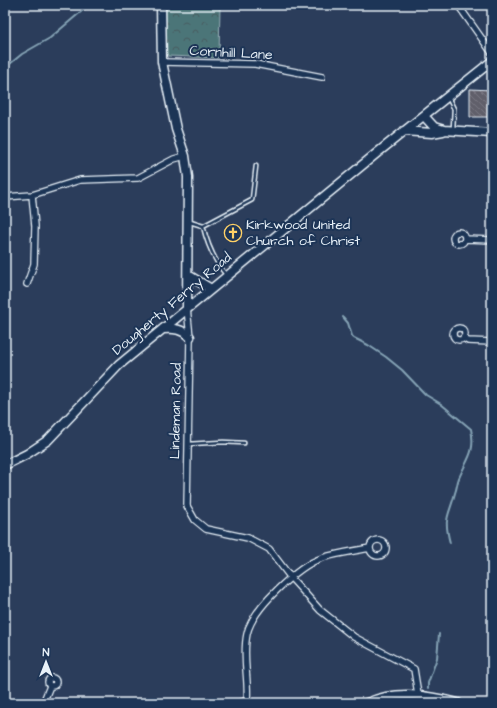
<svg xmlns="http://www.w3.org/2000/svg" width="497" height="708" viewBox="0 0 497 708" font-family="'Architects Daughter',sans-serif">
<defs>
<pattern id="forest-crowns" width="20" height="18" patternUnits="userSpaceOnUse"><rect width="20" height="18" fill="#4b7478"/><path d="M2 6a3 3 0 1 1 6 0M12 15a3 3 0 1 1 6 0" fill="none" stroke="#485c5f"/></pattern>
<pattern id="building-back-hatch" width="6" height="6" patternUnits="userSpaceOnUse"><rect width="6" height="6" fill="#615f6b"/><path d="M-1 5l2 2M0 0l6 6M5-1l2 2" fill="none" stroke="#787681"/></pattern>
</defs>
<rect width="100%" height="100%" fill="#2b3d5b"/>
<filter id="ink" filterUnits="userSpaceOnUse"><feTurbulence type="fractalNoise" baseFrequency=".025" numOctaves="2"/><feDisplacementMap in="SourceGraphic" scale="8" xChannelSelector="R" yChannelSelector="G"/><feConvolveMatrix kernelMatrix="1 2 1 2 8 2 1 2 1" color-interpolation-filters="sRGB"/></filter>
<g filter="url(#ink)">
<path fill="url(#forest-crowns)" stroke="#9ab2b8" d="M166 5H220L219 58 168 56 166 52Z"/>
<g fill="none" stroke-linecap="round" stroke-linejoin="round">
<path stroke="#85a3b5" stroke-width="2" d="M5 68 22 54 50 38 89 5
M343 317 348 323 352 336 354 338 368 345 386 357 402 370 426 395 441 404 471 429C476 452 467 459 459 478 457 483 457 488 455 493 449 517 443 516 450 543
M428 689V683L437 658 439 634"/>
</g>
<path fill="url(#building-back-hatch)" stroke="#e8f1f8" d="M470 89 491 90V117H470Z"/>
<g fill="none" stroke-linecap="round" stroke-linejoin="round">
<defs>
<path id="lane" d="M448 97 454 109 453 129
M190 222 203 226C207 243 215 262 227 276
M203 226 252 200 256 166
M189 444 223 442 244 443"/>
<path id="street" d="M458 5 492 53
M162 62 255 64 322 77
M5 197 32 195 80 180 138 178 174 159 185 156
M453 238a6 6 0 1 1 12 0a6 6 0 1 1-12 0Z
M465 239 492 240
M27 284 34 264 35 226 32 195
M187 308 190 337 187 506 195 520 206 529 248 538 269 549 291 578 320 610 354 637 414 669 418 694
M453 334a6 6 0 1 1 12 0a6 6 0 1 1-12 0Z
M463 338 468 341 492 342
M370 548a8 8 0 1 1 16 0a8 8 0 1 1-16 0Z
M48 682a4 4 0 1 1 8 0a4 4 0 1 1-8 0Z
M247 701C249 679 242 657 247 634 252 609 298 566 322 558 338 553 355 551 370 548
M43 703 50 686
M240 703 245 701 250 703"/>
<path id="secondary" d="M161 5 162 62 176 129 185 156 188 177 187 308
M424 116 434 127 444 130 492 133
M404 131 432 133 443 131
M188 275 211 289
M163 329C174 328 182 329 190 337
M5 465 27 454 48 440 119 365 377 153 492 61
M367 703C397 690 427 695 458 703"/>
</defs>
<use href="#lane" stroke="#e8f1f8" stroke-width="5.5"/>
<use href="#street" stroke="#e8f1f8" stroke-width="8"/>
<use href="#secondary" stroke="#e8f1f8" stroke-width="11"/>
<use href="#lane" stroke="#1d3557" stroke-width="2.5"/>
<use href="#street" stroke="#1d3557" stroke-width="5.5"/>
<use href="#secondary" stroke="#1d3557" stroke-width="8"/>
</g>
</g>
<defs>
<symbol id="church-ring" viewBox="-11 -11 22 22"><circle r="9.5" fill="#1d3557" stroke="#ffd166" stroke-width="1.5"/><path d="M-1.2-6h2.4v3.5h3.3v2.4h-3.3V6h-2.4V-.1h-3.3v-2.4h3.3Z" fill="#ffd166"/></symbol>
</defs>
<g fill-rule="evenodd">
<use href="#church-ring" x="223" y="223" width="20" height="20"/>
</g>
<g text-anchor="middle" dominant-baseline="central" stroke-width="4" stroke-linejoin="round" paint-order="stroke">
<g font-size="14" fill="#e8f1f8" stroke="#1d3557">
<text transform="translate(231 53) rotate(3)">Cornhill Lane</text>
<text transform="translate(172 304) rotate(-40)">Dougherty Ferry Road</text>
<text transform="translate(176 411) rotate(-89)">Lindeman Road</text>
</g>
<g font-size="14" fill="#e8f1f8" stroke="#1d3557" text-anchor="start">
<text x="246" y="225">Kirkwood United<tspan x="246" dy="16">Church of Christ</tspan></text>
</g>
</g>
<rect width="497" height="708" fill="none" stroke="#1d3557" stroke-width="20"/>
<rect x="10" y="10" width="477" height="688" fill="none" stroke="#e8f1f8" stroke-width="1.5" filter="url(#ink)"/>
<g transform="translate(46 662)" stroke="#1d3557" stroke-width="3" paint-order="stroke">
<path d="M0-3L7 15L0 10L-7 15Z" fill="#e8f1f8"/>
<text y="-6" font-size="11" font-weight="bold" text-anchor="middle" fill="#e8f1f8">N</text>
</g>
</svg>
